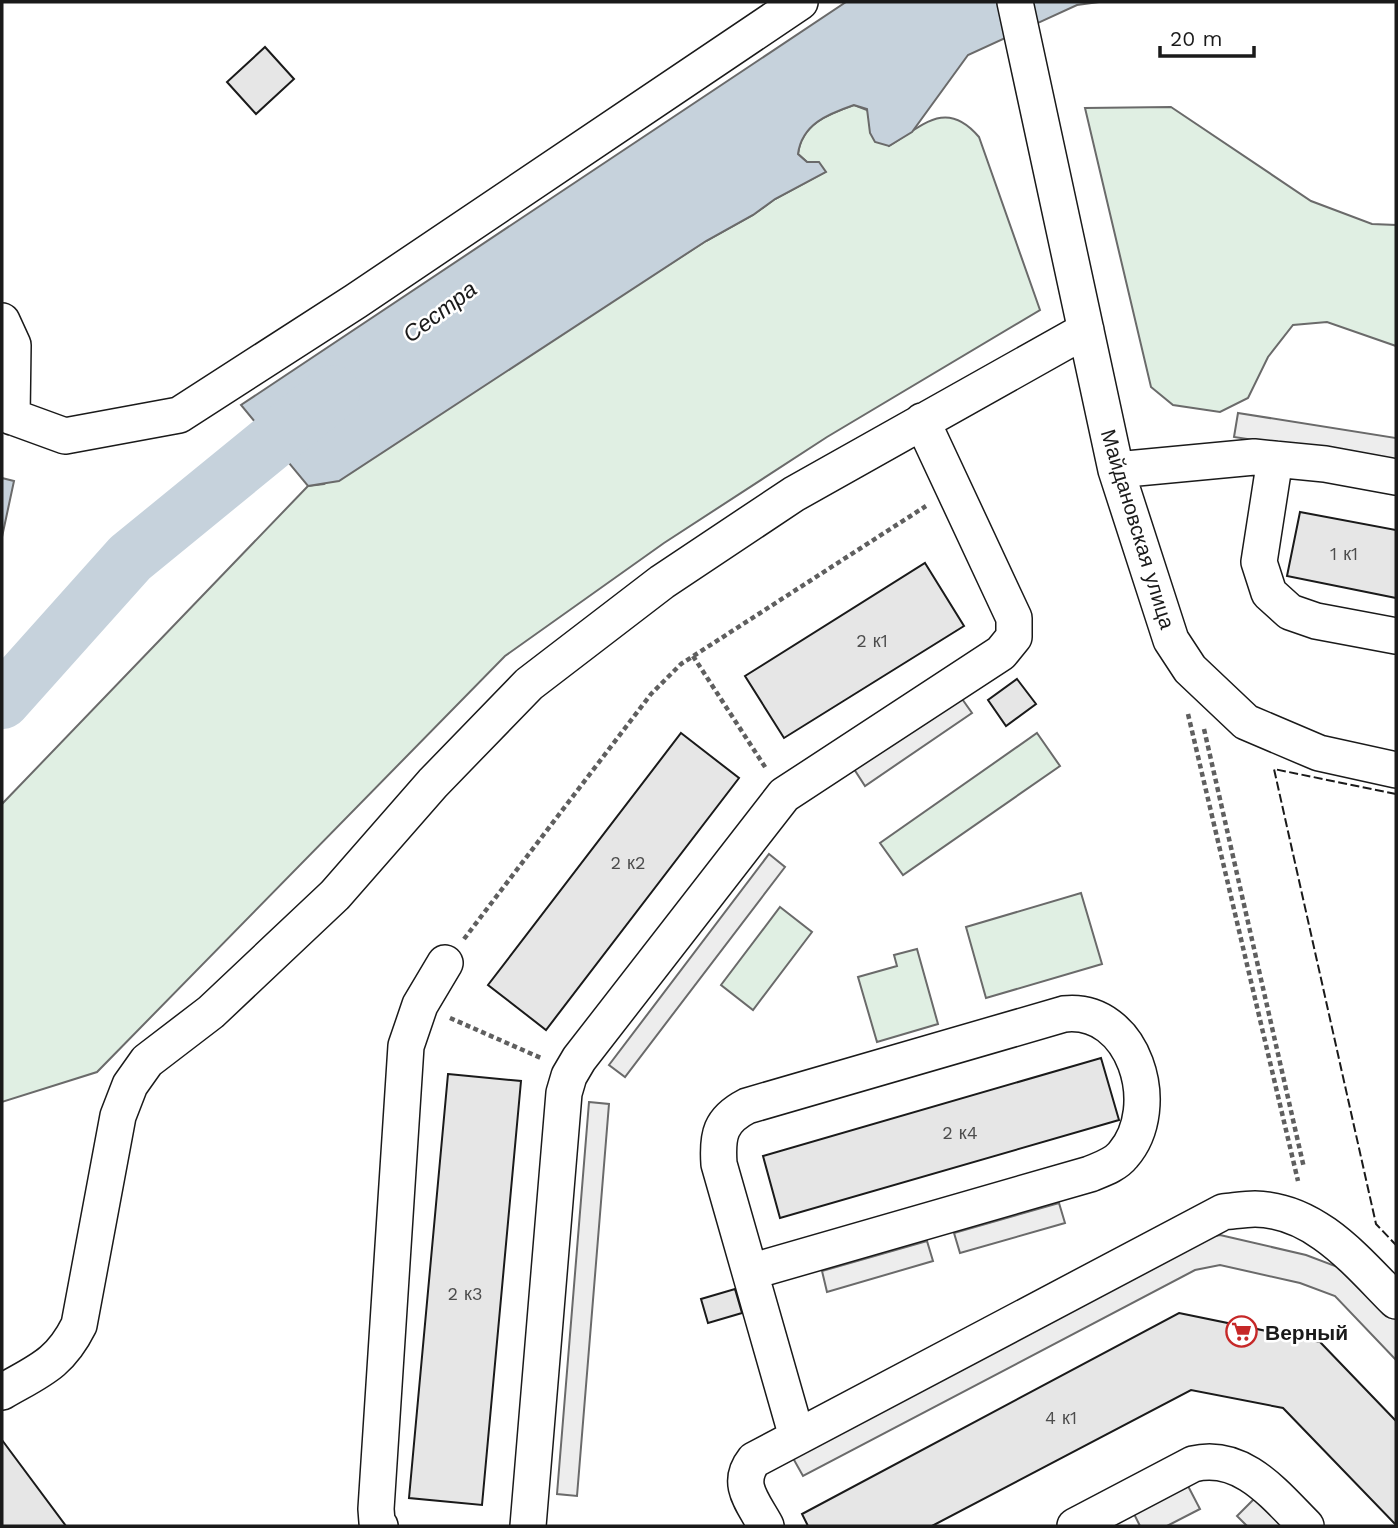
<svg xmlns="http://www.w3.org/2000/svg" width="1398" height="1528" viewBox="0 0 1398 1528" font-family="'Work Sans',sans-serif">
<rect width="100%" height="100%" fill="#fff"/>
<path fill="#e0efe3" stroke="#6a6a6a" stroke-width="2" d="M854 105 867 110 889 146C922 126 946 98 979 137L1040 310 827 437 664 543 505 656 97 1072 2 1102V804L308 486 324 484 706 241 753 215 775 199 825 172 807 162 798 154C801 124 828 114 854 105Z
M1171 107 1311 201 1372 224 1396 225V346L1327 322 1293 325 1268 357 1248 398 1220 412 1173 405 1151 387 1085 108Z
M1037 733 1060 766 903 875 880 843Z
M1081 893 1102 964 986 998 966 927Z
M780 907 812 932 753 1010 721 985Z
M917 949 938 1024 877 1042 858 977 897 966 894 955Z"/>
<path fill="#ededed" stroke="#6a6a6a" stroke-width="2" d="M1238 413 1396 438V462L1234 437Z
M960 696 972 713 865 786 854 769Z
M769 854 785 867 625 1077 609 1065Z
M589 1102 609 1104 577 1496 557 1494Z
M1059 1203 1065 1223 960 1253 954 1233Z
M1220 1235 1306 1255 1351 1272 1396 1319V1360L1335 1296 1300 1283 1220 1265 1195 1270 803 1476 789 1451 1184 1243Z
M927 1241 933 1261 827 1292 822 1271Z
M1188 1486 1200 1509 1167 1526H1140L1134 1514Z
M1256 1497 1285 1526H1247L1237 1516Z"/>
<path fill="#c6d2dc" stroke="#6a6a6a" stroke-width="2" d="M846 2H1099L1077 5 968 55 912 132 889 146 875 142 870 133 867 109 854 105C828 114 802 124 798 154L807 162H819L826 172 775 199 753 215 706 241 339 481 308 486 241 405Z
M2 478 14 481 2 537Z"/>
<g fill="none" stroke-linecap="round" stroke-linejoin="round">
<path stroke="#c6d2dc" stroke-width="56" d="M2 701 130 558 332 393"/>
</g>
<path fill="#e6e6e6" stroke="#1a1a1a" stroke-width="2" d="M265 47 294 79 256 114 227 82Z
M1300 512 1396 530V598L1287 576Z
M925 563 964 626 784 738 745 676Z
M1017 679 1036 704 1006 726 988 700Z
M681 733 739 778 546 1030 488 985Z
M1101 1058 1119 1120 780 1218 763 1156Z
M448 1074 521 1081 482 1505 409 1498Z
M735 1289 742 1313 708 1323 701 1299Z
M1179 1313 1320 1342 1396 1421V1525L1283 1408 1191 1390 932 1526H808L802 1514Z
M2 1440 66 1526H2Z"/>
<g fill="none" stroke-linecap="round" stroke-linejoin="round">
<defs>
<path id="minor" d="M1015 2 1116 470 1171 640 1190 669 1246 722 1319 753 1396 770
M2 321 13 345 12 417
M2 413 65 436 179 415 356 301 800 2
M1275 459 1259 562 1269 593 1290 612 1316 621 1396 636
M1116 470 1254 457 1325 464 1396 477
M750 1272 1090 1174C1102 1169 1115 1165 1123 1155 1165 1107 1134 1006 1064 1014L747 1106C720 1120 717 1135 719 1164L797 1437
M2 1392C38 1371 59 1365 79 1325L118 1116 130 1085 147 1061 211 1012 335 895 433 783 529 684 662 582 794 494 1086 330
M380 1526 377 1522 376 1509 406 1046 420 1005 445 963
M528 1526 564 1093 569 1076 579 1059 784 795 1001 653 1014 637V618L922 421
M766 1526C753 1502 735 1484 754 1460L1223 1212C1234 1211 1245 1209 1255 1209 1316 1210 1357 1262 1396 1301
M1075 1526 1193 1464C1242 1452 1275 1495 1306 1526"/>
</defs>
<use href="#minor" stroke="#1a1a1a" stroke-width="38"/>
<path stroke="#5f5f5f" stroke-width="4.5" stroke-dasharray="5 3.5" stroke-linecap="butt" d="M693 656 767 770
M1188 714 1298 1181
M1204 729 1304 1168
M464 939 651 694 681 664 926 506
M450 1018 541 1058"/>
<use href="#minor" stroke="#fff" stroke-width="35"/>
<path stroke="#1a1a1a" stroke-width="2" stroke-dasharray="9 3.5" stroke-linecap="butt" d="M1396 794 1274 769 1376 1224 1396 1245"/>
</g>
<defs>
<symbol id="supermarket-ring" viewBox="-11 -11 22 22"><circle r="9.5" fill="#fff" stroke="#c62828" stroke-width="1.5"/><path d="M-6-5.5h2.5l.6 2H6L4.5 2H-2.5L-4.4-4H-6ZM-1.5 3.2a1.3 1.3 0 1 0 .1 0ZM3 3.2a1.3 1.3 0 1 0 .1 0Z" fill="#c62828"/></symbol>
</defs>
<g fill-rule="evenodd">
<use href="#supermarket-ring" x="1224" y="1314" width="35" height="35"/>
</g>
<g text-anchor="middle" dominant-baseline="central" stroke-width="5" stroke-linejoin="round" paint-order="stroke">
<g font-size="18" fill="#4d4d4d">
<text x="1344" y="553">1 к1</text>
<text x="872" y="640">2 к1</text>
<text x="628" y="862">2 к2</text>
<text x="960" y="1132">2 к4</text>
<text x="465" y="1293">2 к3</text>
<text x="1061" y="1417">4 к1</text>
</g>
<g font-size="21" fill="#1a1a1a" stroke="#fff">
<text transform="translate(1138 529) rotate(73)">Майдановская улица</text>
</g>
<g font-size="21" font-weight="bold" fill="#1a1a1a" stroke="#fff" text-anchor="start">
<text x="1265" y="1332">Верный</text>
</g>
<g font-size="23" font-style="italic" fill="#1a1a1a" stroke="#fff">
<text transform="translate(440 312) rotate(-37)">Сестра</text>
</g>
</g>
<rect width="1398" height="1528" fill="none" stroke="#1a1a1a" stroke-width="7"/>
<path d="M1160 46v10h94v-10" fill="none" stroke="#1a1a1a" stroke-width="3.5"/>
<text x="1170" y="46" font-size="21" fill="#1a1a1a" stroke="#ffffff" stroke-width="5" paint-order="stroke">20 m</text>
</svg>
